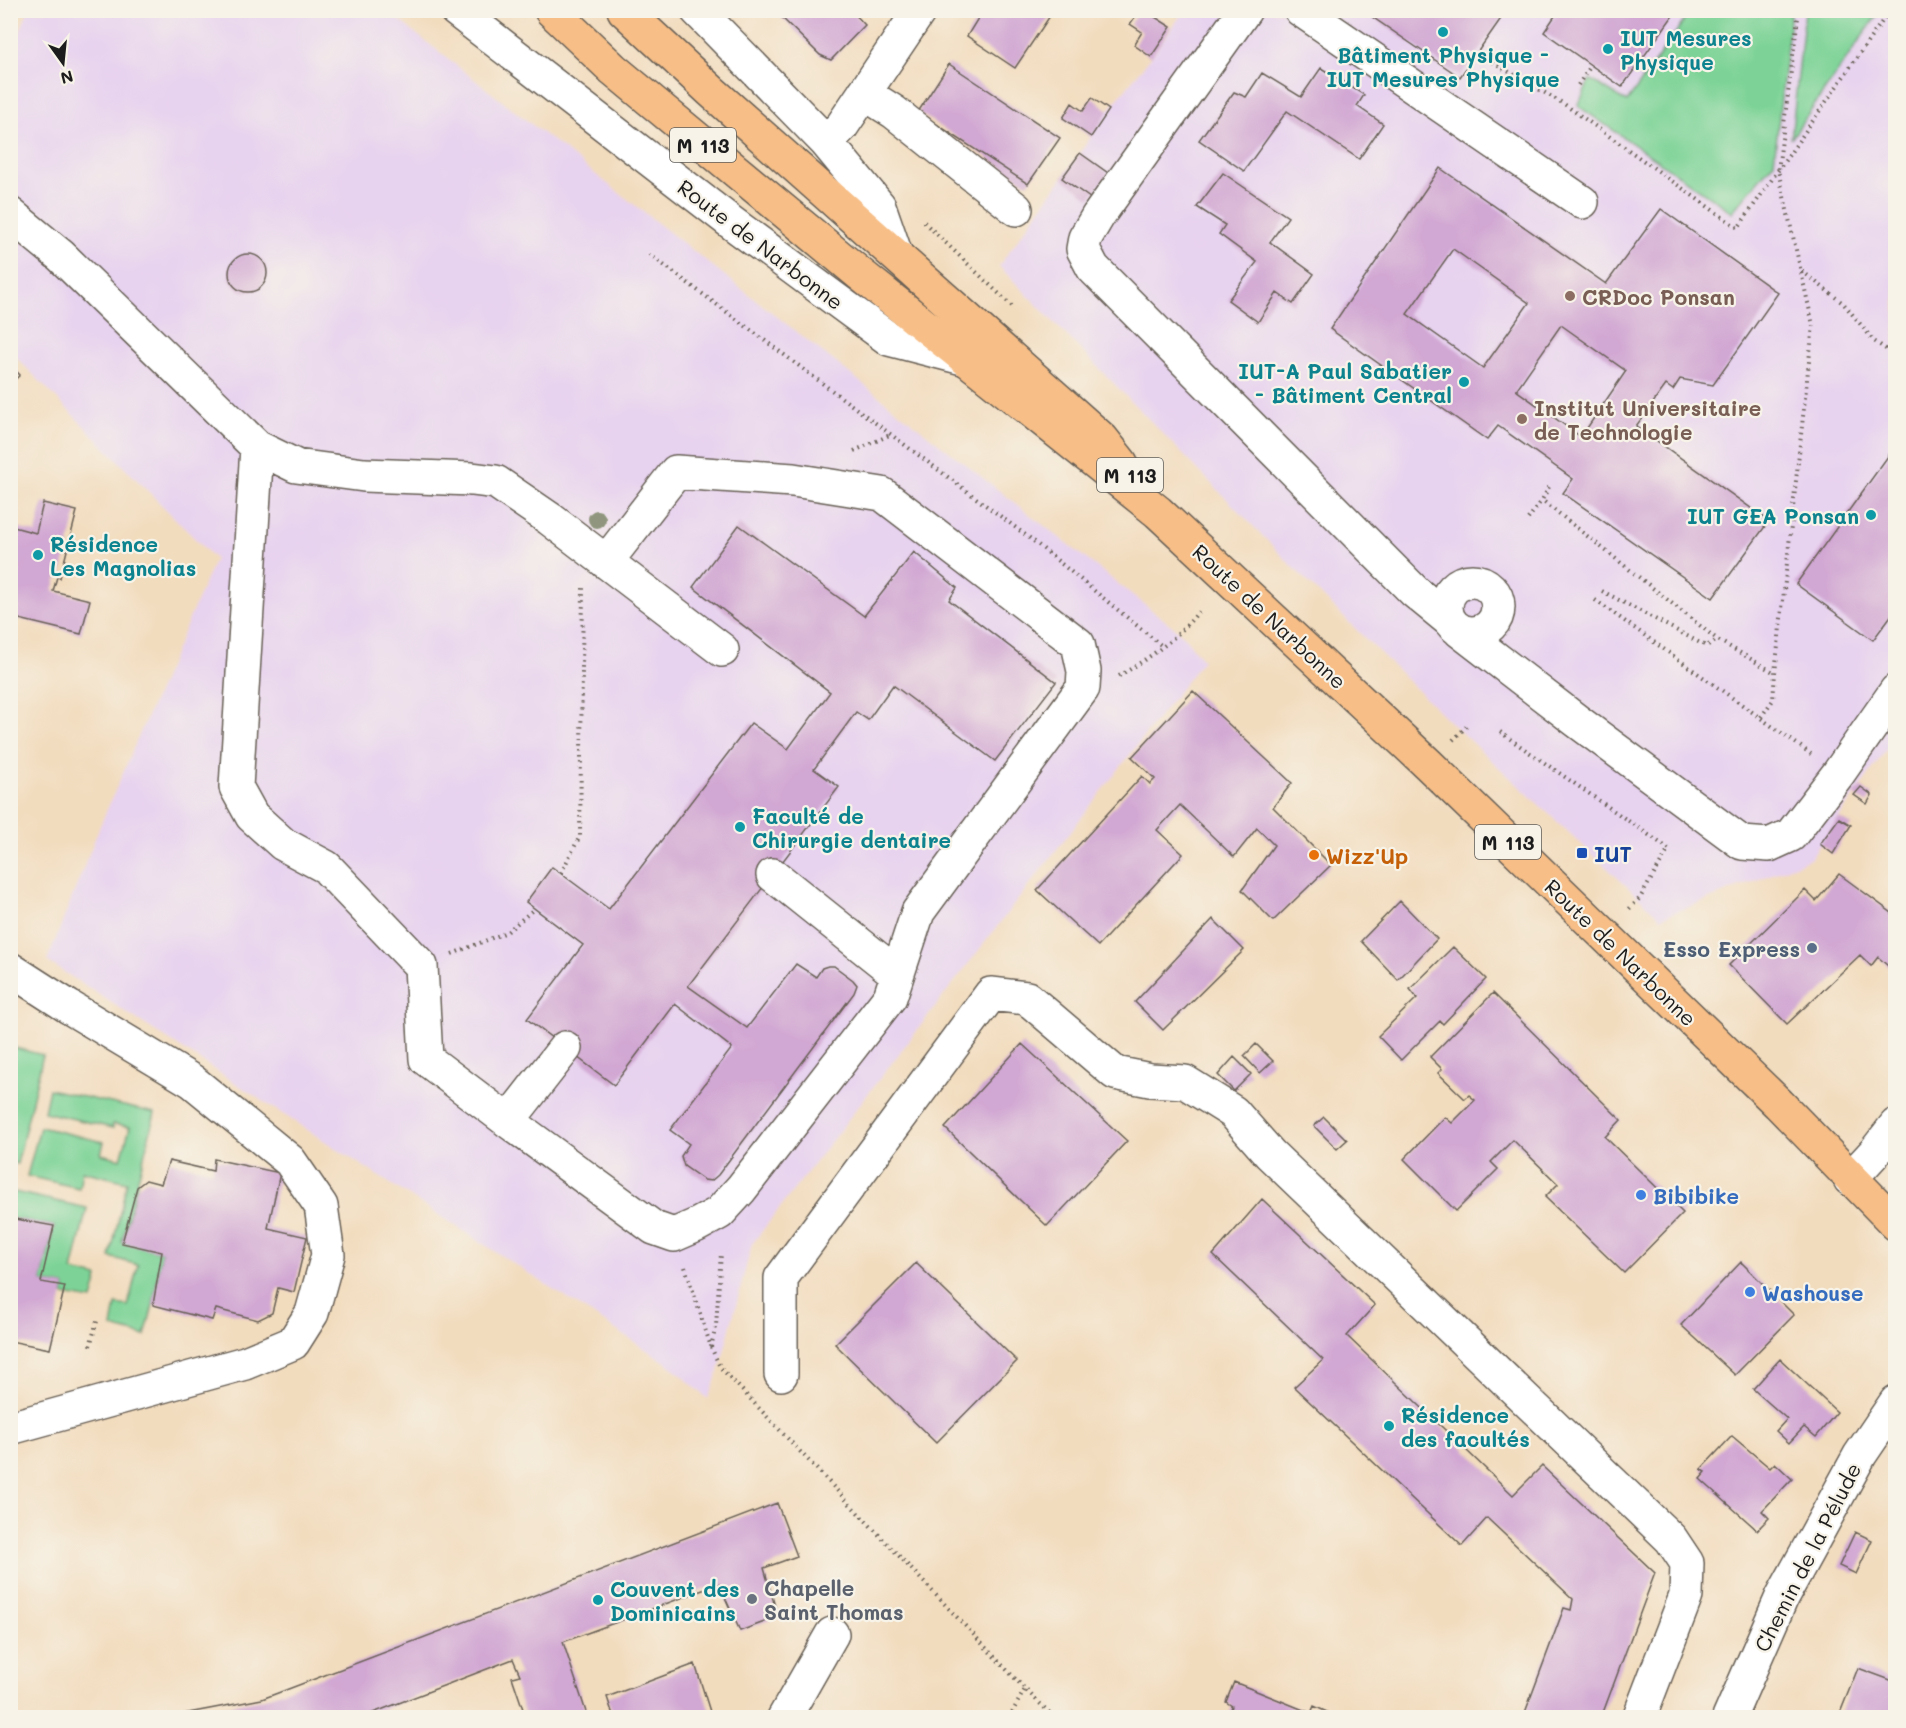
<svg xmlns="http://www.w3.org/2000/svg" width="1906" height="1728" viewBox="0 0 1906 1728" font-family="Mali,sans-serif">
<rect width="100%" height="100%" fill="#f7f3e8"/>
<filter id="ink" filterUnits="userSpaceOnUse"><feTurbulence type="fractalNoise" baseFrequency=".0167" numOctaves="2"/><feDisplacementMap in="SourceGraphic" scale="12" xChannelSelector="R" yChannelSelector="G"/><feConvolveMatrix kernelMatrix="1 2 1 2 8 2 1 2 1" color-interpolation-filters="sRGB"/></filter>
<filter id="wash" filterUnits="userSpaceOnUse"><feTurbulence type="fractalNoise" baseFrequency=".008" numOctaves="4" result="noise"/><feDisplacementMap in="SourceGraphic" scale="24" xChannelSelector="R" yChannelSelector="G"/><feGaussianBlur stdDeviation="1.35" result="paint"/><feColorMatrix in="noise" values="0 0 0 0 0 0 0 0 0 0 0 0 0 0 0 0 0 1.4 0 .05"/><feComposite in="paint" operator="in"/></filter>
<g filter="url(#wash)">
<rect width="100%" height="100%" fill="#f2dcbe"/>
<path fill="#e7d2ef" d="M28 11H387L1181 633 1203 660 752 1244 720 1367 708 1399 670 1365 47 961 100 826 215 559 11 352 10 58Z
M1184 11H1895V737L1810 859 1661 918 1449 721 1298 572 999 266 1080 153 1109 110 1151 57Z"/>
<path fill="#7dd397" stroke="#4c785a" stroke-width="1.5" d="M1691 11H1791L1774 162 1732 212 1578 106 1590 79 1627 102Z
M1805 11H1880L1791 139Z
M11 1047 43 1055 17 1164 11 1162Z
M49 1089 155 1113 122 1242 162 1252 153 1305 145 1336 112 1327 116 1304 128 1306 138 1265 110 1257 127 1182 82 1171 79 1188 27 1176 40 1127 104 1142 101 1154 121 1159 130 1127 113 1124V1128L44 1112Z
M10 1191 87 1208 72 1271 98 1277 92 1300 63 1295 65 1286 41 1282 54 1226 11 1218Z"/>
<g id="blocks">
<path fill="#d1a7d3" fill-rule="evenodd" d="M774 10H851L865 25 831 60 820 55Z
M983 10H1054L1015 68 967 36Z
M1140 10H1144L1171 27 1151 57 1134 45 1142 32 1130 24Z
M1362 10H1507L1460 77Z
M1559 10H1677L1622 87 1544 32Z
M949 64 1060 138 1028 184 918 112Z
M1321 68 1364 95 1357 106 1383 124 1359 159 1287 111 1244 171 1199 140 1234 92 1246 97 1262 73 1301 97Z
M1092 98 1109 110 1091 137 1063 118 1072 103 1083 111Z
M1080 153 1108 173 1090 198 1062 178Z
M1440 168 1606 284 1661 209 1778 293 1713 385 1680 379 1673 390 1666 385 1636 426 1769 521 1713 598 1563 493 1573 479 1498 426 1487 440 1330 329ZM1453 249 1529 303 1483 368 1407 314ZM1561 325 1626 371 1581 437 1516 390Z
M1223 173 1288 217 1270 242 1314 274 1293 304 1277 293 1258 322 1228 300 1257 262 1219 234 1225 225 1197 207Z
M229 273a19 19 0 1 1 38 0a19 19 0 1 1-38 0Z
M10 365 20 375 10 384Z
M1896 445V609L1873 640 1796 584Z
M43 503 77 511 60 578 57 577 53 591 90 600 81 634 15 618 18 606 10 604V526L36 533Z
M739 525 864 616 914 552 957 588 949 600 1056 682 995 761 893 685 868 720 856 712 814 769 839 787 688 986 747 1028 796 964 816 977 822 968 828 966H834L853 980 857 985 854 993 718 1175 711 1181 704 1180 684 1166 681 1156 689 1144 670 1130 732 1048 675 1004 614 1085 527 1019 583 945 526 902 552 867 609 909 751 723 788 749 830 692 693 587Z
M1193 691 1292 783 1273 807 1331 865 1273 921 1242 890 1274 845 1257 828 1234 857 1180 805 1157 830 1183 854 1098 946 1037 890 1142 776 1150 784 1155 779 1132 757Z
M1861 787 1872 795 1867 804 1854 795Z
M1839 818 1851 825 1833 854 1820 844Z
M1839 874 1896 916V973L1878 957 1871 966 1860 955 1787 1024 1729 965 1805 890 1816 901Z
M1400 901 1437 939 1398 980 1361 941Z
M1213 919 1244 950 1163 1030 1135 1002Z
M1453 947 1486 979 1443 1024 1440 1021 1401 1060 1378 1036 1417 998 1410 989Z
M1493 993 1621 1120 1605 1137 1683 1213 1624 1273 1545 1197 1558 1184 1513 1140 1491 1162 1498 1169 1456 1211 1404 1159 1445 1117 1452 1123 1475 1100 1469 1095 1465 1099 1438 1073 1442 1069 1430 1057Z
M1022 1044 1127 1141 1047 1226 945 1128Z
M1256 1044 1273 1061 1260 1073 1244 1056Z
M1234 1057 1251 1074 1234 1091 1218 1075Z
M1324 1117 1347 1140 1337 1149 1314 1126Z
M214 1159 280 1173 268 1228 307 1237 294 1292 278 1288 272 1313 258 1320 216 1309 212 1320 153 1305 162 1252 122 1243 137 1187 146 1180 161 1184 169 1161 213 1171Z
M1262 1199 1375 1305 1347 1336 1513 1495 1542 1466 1655 1573 1601 1718H1523L1564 1608 1571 1610 1573 1599 1487 1518 1462 1546 1294 1387 1323 1360 1213 1255Z
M10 1218 54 1226 41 1282 65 1286 50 1349 10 1341Z
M1741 1262 1794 1315 1735 1375 1681 1325Z
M916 1263 1017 1361 936 1443 835 1344Z
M1780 1359 1837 1412 1816 1437 1804 1427 1789 1443 1776 1431 1787 1419 1753 1389Z
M1732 1436 1770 1468 1775 1463 1792 1479 1762 1511 1769 1518 1757 1530 1700 1479 1706 1472 1701 1469Z
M777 1503 797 1556 764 1568 778 1617 740 1631 719 1584 563 1642 588 1718H526L512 1677 520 1675 513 1659 360 1718H162L262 1699Z
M1855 1532 1872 1540 1856 1574 1839 1566Z
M695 1664 712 1718H614L607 1697Z
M1858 1668 1896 1682V1718H1838Z
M1234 1682 1311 1713 1314 1706 1340 1718H1228L1232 1706 1226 1702Z"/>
</g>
</g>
<g filter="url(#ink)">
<use href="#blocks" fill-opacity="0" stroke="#675f55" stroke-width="1.5"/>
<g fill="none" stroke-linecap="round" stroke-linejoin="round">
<defs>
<path id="minor" d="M456 10 732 223 889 339 967 359
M697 10 826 142 879 206 896 255
M1245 10 1098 216 1085 238 1083 249 1093 268 1415 592 1448 619
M1301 10 1582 202
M864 93 894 112 1016 209
M826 142 842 126 920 10
M10 214 61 256 257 447 296 466 364 475 472 479 496 482 550 519 722 650
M257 447 236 787 252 816 283 844 326 867 421 966 426 1059 508 1121 654 1228 674 1235 697 1225 719 1213 741 1189 890 997 918 912 1083 688 1084 671 1078 644 882 494 793 480 676 472 606 562
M1446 607a26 26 0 1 1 52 0a26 26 0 1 1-52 0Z
M1460 631 1577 721 1742 843 1769 845 1791 835 1838 774 1896 691
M773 875 897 974
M10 969 69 1007 192 1081 290 1161 321 1206 328 1255 312 1313 293 1343 245 1363 10 1428
M508 1121 565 1048
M1850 1179 1875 1152 1896 1125
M781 1374V1278L991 994 1027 998 1115 1073 1150 1080 1185 1082 1233 1112 1270 1154 1671 1539 1687 1563 1686 1596 1639 1718
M784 1718 832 1634
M1729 1718 1782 1597 1860 1455 1896 1402"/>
<path id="major" d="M551 10 613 69 860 274 1158 512 1428 764 1779 1104 1896 1224
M624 10 711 91 1102 439 1121 463"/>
</defs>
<use href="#minor" stroke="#675f55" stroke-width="36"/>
<use href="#major" stroke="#675f55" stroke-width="36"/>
<path stroke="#675f55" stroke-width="4" stroke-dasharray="1.5 4.5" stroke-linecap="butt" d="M1477 53 1564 104 1738 228 1890 10
M1578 85 1590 67
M924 222 1014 308
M649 254 1031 539 1162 646
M1802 271 1844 304 1874 341 1896 356
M854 451 892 434
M1549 487 1542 500 1718 640
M1528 519 1542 500
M1602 591 1706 646 1718 640 1775 673
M1595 600 1811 754
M1119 676C1149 658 1177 639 1199 611
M1761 717 1773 700 1775 673 1813 325 1778 170 1799 10
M1500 732 1669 849 1640 898 1629 909
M1453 740 1467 726
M561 873 580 836 583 588
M452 954 507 932 535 908
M685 1267 711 1347 720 1367 1025 1689 1055 1718
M90 1346 97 1321
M711 1347 716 1326 721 1253
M1009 1718 1025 1689"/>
<use href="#minor" stroke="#fff" stroke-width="33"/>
<use href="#major" stroke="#f7be87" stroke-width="33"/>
</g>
<circle fill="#8f967d" cx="597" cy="519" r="9"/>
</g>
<g fill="#0f9aa8" stroke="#f7f3e8" stroke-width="2">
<circle cx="1443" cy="32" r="6"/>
<circle cx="1608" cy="49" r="6"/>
<circle cx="1464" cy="382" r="6"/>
<circle cx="1871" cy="515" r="6"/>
<circle cx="38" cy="555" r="6"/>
<circle cx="740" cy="827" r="6"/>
<circle cx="1389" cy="1426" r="6"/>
<circle cx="598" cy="1600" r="6"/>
</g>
<g fill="#8d6e63" stroke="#f7f3e8" stroke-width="2">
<circle cx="1570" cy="296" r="6"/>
<circle cx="1522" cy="419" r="6"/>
</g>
<rect fill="#1a4fb4" stroke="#f7f3e8" stroke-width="2" x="1576" y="847" width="12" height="12" rx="3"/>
<circle fill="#e8710a" stroke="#f7f3e8" stroke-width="2" cx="1314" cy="855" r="6"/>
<circle fill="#5c6f8a" stroke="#f7f3e8" stroke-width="2" cx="1812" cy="948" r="6"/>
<g fill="#3f7fe0" stroke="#f7f3e8" stroke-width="2">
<circle cx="1641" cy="1195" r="6"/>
<circle cx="1750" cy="1292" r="6"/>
</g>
<circle fill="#6b7280" stroke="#f7f3e8" stroke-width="2" cx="752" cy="1599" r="6"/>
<g text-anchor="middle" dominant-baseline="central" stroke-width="4.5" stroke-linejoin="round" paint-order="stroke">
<g fill="#f7f3e8" stroke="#5e5c59" stroke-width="1.5">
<rect x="670" y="128" width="66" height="34" rx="4.5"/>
<rect x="1097" y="458" width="66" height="34" rx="4.5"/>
<rect x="1475" y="825" width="66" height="34" rx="4.5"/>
</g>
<g font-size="20" font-weight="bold" fill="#1c1c1c">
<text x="703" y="145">M 113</text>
<text x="1130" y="475">M 113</text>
<text x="1508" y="842">M 113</text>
</g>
<g font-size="21" font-weight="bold" fill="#0d838f" stroke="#f7f3e8" text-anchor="start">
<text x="1620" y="37">IUT Mesures<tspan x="1620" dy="24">Physique</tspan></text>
<text x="1443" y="54" text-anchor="middle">Bâtiment Physique -<tspan x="1443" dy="24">IUT Mesures Physique</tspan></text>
<text x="1452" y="370" text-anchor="end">IUT-A Paul Sabatier<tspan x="1452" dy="24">- Bâtiment Central</tspan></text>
<text x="1859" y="515" text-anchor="end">IUT GEA Ponsan</text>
<text x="50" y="543">Résidence<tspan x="50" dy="24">Les Magnolias</tspan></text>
<text x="752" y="815">Faculté de<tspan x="752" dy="24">Chirurgie dentaire</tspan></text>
<text x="1401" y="1414">Résidence<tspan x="1401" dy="24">des facultés</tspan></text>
<text x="610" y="1588">Couvent des<tspan x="610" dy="24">Dominicains</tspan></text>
</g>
<g font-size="21" fill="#1c1c1c" stroke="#f7f3e8">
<text transform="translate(761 244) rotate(37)">Route de Narbonne</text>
<text transform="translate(1270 616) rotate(43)">Route de Narbonne</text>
<text transform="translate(1621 952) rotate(44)">Route de Narbonne</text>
<text transform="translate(1807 1557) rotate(-63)">Chemin de la Pélude</text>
</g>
<g font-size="21" font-weight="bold" fill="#785e54" stroke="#f7f3e8" text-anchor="start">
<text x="1582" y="296">CRDoc Ponsan</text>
<text x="1534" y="407">Institut Universitaire<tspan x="1534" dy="24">de Technologie</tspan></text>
</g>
<g font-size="21" font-weight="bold" fill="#164399" stroke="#f7f3e8" text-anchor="start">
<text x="1594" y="853">IUT</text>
</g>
<g font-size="21" font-weight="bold" fill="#c56008" stroke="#f7f3e8" text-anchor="start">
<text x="1326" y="855">Wizz'Up</text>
</g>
<g font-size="21" font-weight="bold" fill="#4e5e75" stroke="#f7f3e8" text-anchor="end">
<text x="1800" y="948">Esso Express</text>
</g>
<g font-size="21" font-weight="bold" fill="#366cbe" stroke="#f7f3e8" text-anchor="start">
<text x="1653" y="1195">Bibibike</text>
<text x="1762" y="1292">Washouse</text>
</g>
<g font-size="21" font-weight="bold" fill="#5b616d" stroke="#f7f3e8" text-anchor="start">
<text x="764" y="1587">Chapelle<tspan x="764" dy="24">Saint Thomas</tspan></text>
</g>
</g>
<rect width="1906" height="1728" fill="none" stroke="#f7f3e8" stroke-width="36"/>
<g transform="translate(63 63) rotate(165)" stroke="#f7f3e8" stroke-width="4.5" paint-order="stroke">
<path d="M0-4.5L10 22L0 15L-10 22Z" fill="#1c1c1c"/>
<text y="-9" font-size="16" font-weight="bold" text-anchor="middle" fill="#1c1c1c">N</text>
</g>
</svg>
